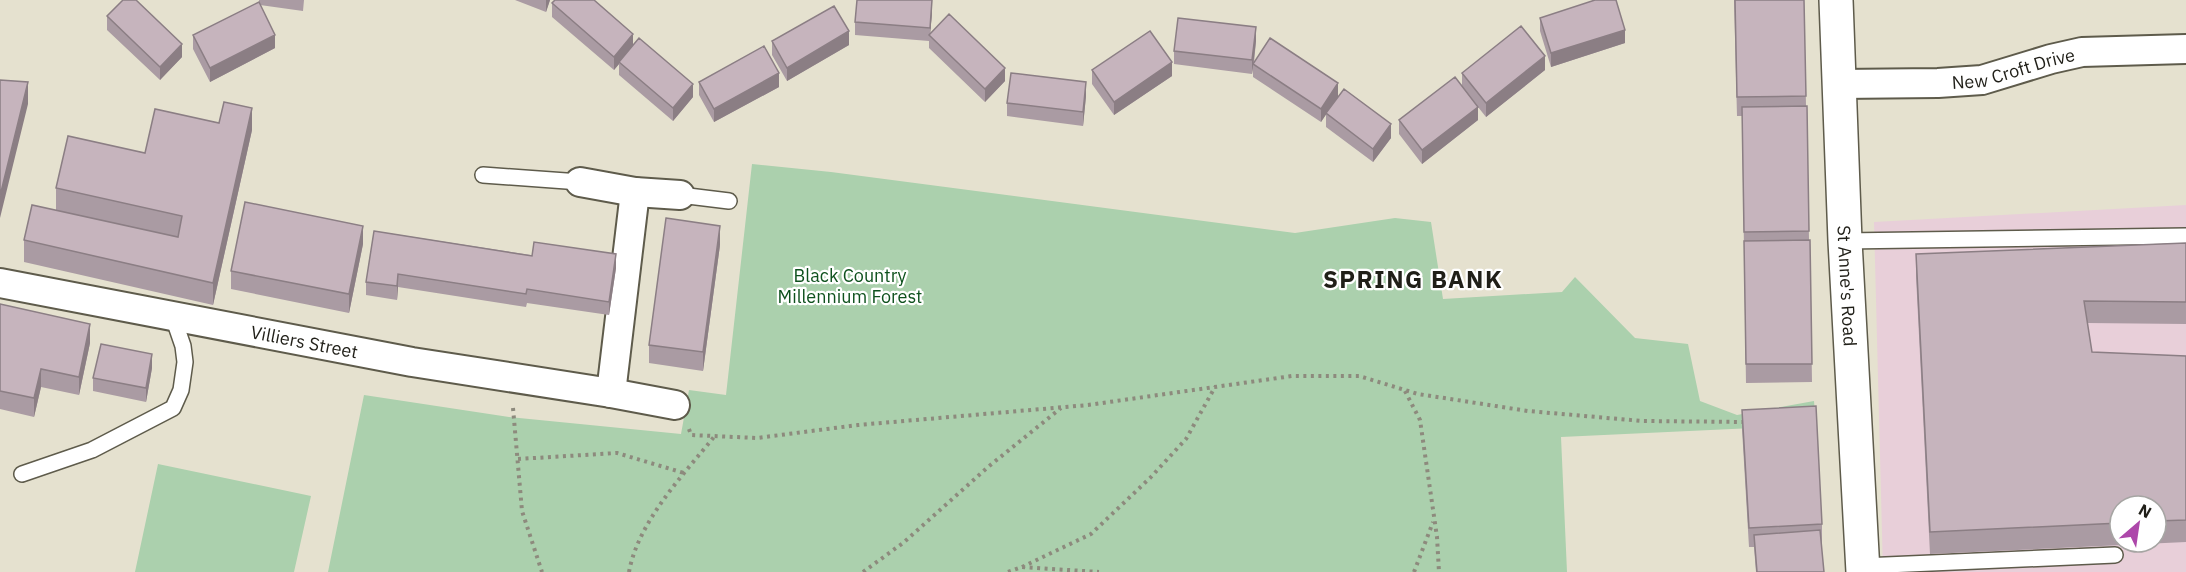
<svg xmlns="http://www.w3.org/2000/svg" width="2186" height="572" viewBox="0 0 2186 572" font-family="'IBM Plex Sans',sans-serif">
<rect width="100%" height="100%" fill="#e5e1cf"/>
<path fill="#e8cfd9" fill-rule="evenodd" d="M2186 205V572H1883L1874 222ZM2120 506H2156V542H2120Z"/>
<path fill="#abd0ad" d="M752 164 831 172 1295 233 1395 218 1431 222 1443 299 1562 292 1575 277 1635 338 1688 344 1700 401 1737 415 1814 401 1816 425 1561 437 1567 572H328L364 395 509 417 681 434 689 390 726 395Z
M158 464 311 496 294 572H135Z"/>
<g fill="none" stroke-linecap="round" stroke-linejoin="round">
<defs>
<path id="service" d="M483 175 580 182
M680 195 729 201
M1845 241 2186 236
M22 474 92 450 173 408 181 390 185 362 183 346 173 317
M1863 566 2115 555"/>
<g id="minor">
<path id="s1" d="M1839 84 1938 83 1982 80 2051 59 2082 52 2186 49"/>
<path d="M580 182 635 192 680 195"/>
<path id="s2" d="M0 283 412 362 611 393 675 405"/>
<path d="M611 393 635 192"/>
</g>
<g id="tertiary">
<path id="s3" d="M1836 0 1845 241 1863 572"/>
</g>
</defs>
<use href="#service" stroke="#5e5b4b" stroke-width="18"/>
<use href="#minor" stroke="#5e5b4b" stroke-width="32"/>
<use href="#tertiary" stroke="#5e5b4b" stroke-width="36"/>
<path stroke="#8d8a7d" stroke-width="4" stroke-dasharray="3 4.5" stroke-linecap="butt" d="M1405 391 1420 420 1437 537 1439 572
M513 408 522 511 542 572
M689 429 691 435 757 438 858 425 1088 405 1292 376H1359L1418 394 1528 411 1642 421 1747 422
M518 459 617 453 684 473
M1022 567 1091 534 1150 478 1186 439 1215 387
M629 572C638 522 683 475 714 437
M863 572 903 543 988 467 1061 408
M1008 572 1022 567 1099 572
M1414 572 1433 522"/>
<use href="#service" stroke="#fff" stroke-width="15"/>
<use href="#minor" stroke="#fff" stroke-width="28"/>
<use href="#tertiary" stroke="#fff" stroke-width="33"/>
</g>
<path fill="#aa9ba3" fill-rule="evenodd" d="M259 0H304L303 11 260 5 275 48 210 82 193 49V35L259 2Z
M515 0H550L546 12Z
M1734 0H1804L1806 106H1807L1809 240H1810L1812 382 1746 383 1742 116H1737Z
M552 3 633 45 693 97 673 121 619 75V64L614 70 552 17Z
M932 12 930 34 1005 81 985 102 929 48V41L855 35V22Z
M107 16 182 57 160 80 107 30Z
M1540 18 1625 43 1551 67 1540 31Z
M772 41 849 45 787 81 772 55Z
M1256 41 1254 63 1338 97 1391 138 1373 162 1326 127V114L1321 122 1253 77V68L1252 74 1174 64V51Z
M1092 70 1172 76 1114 115 1092 84Z
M1545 70 1486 117 1478 107V120L1422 164 1399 134V120L1462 86V73Z
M699 82 779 87 714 122 699 95Z
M1086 96 1083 126 1007 116V103Z
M252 130 213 305 24 262V240L56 210V188L145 153Z
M374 231 616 268 609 315 527 303 526 307 398 287 397 300 366 295V282Z
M2186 243V324L2087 323 2092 352 2186 356V542L1930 554 1916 276V254ZM2120 506H2156V542H2120Z
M363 244 349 313 231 289V271Z
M720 245 703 371 649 363V345Z
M0 304 90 343 79 395 41 387 34 417 0 409Z
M152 368 146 402 93 391V378Z
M1742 410 1822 524V543H1821L1824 572H1756L1754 547H1749L1742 429Z"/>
<path fill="#8b7e84" d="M546 0H550L546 12Z
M932 0V12L930 36V28Z
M1256 27V41L1252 74V60Z
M1625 30V43L1551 67V53Z
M849 31V45L787 81V68Z
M633 34V47L619 62V64L614 70V57Z
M275 35V48L210 82V68Z
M182 44V57L160 80V67Z
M1545 56V70L1486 117V103Z
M1172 62V76L1114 115V102Z
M1005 68V81L985 102V89Z
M779 73V87L714 122V109Z
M28 82V104L0 218V196Z
M1086 82V96L1083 126V112Z
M1338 83V97L1321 122V109Z
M693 84V97L673 121V108Z
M1478 107V120L1422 164V150Z
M252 108V130L213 305V283Z
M1391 124V138L1373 162V149Z
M363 226V244L349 313V294Z
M720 226V245L703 371V352Z
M616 254V268L609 315V302Z
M398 274V287L397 300V286Z
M90 324V343L79 395V377Z
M152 354V368L146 402V388Z
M41 369V387L34 417V398Z"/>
<path fill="#c6b4bd" stroke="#8b7e84" stroke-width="1.5" d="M123 0H136L182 44 160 67 107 16Z
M555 0H594L633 34 614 57 552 3Z
M857 0H932L930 28 855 22Z
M1595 0H1616L1625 30 1551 53 1540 18Z
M1735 0H1804L1806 96 1737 97Z
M259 2 275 35 210 68 193 35Z
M834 6 849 31 787 68 772 41Z
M949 14 1005 68 985 89 929 35Z
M1178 18 1256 27 1252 60 1174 51Z
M1521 26 1545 56 1486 103 1462 73Z
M1150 31 1172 62 1114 102 1092 70Z
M639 38 693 84 673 108 619 62Z
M1270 38 1338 83 1321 109 1253 64Z
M764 46 779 73 714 109 699 82Z
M1011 73 1086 82 1083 112 1007 103Z
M1455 77 1478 107 1422 150 1399 120Z
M0 80 28 82 0 196Z
M1344 89 1391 124 1373 149 1326 113Z
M224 102 252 108 213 283 24 240 32 205 178 237 182 216 56 188 68 136 145 153 155 109 219 123Z
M1807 106 1809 231 1744 232 1742 107Z
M245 202 363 226 349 294 231 271Z
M666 218 720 226 703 352 649 345Z
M374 231 532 256 534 242 616 254 609 302 527 289 526 294 398 274 397 286 366 282Z
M1810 240 1812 364H1746L1744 241Z
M2186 243V302L2084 301 2092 352 2186 356V520L2156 521V506H2120V523L1930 532 1916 254Z
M0 304 90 324 79 377 41 369 34 398 0 391Z
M101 344 152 354 146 388 93 378Z
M1816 406 1822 524 1749 528 1742 410Z
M1820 530 1824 572H1757L1754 535Z"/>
<g text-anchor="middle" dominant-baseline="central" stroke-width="4.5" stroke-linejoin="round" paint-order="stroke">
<g font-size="18" fill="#201f18" stroke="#fff">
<text stroke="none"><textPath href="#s1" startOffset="176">New Croft Drive</textPath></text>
<text stroke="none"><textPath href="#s3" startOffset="286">St Anne's Road</textPath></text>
<text stroke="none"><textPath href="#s2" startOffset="310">Villiers Street</textPath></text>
</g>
<g font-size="18" fill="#0e511d" stroke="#fff">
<text x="850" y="275">Black Country<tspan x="850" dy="21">Millennium Forest</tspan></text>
</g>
<g font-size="24" font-weight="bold" letter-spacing="1.5" fill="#201f18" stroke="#fff">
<text x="1413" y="279">SPRING BANK</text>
</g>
</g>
<g transform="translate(2138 524) rotate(29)"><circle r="28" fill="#ffffff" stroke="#a6a5a3" stroke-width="1.5"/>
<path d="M0-4.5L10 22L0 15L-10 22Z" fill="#ad47aa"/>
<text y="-9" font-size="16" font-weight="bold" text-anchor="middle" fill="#201f18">N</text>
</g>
</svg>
